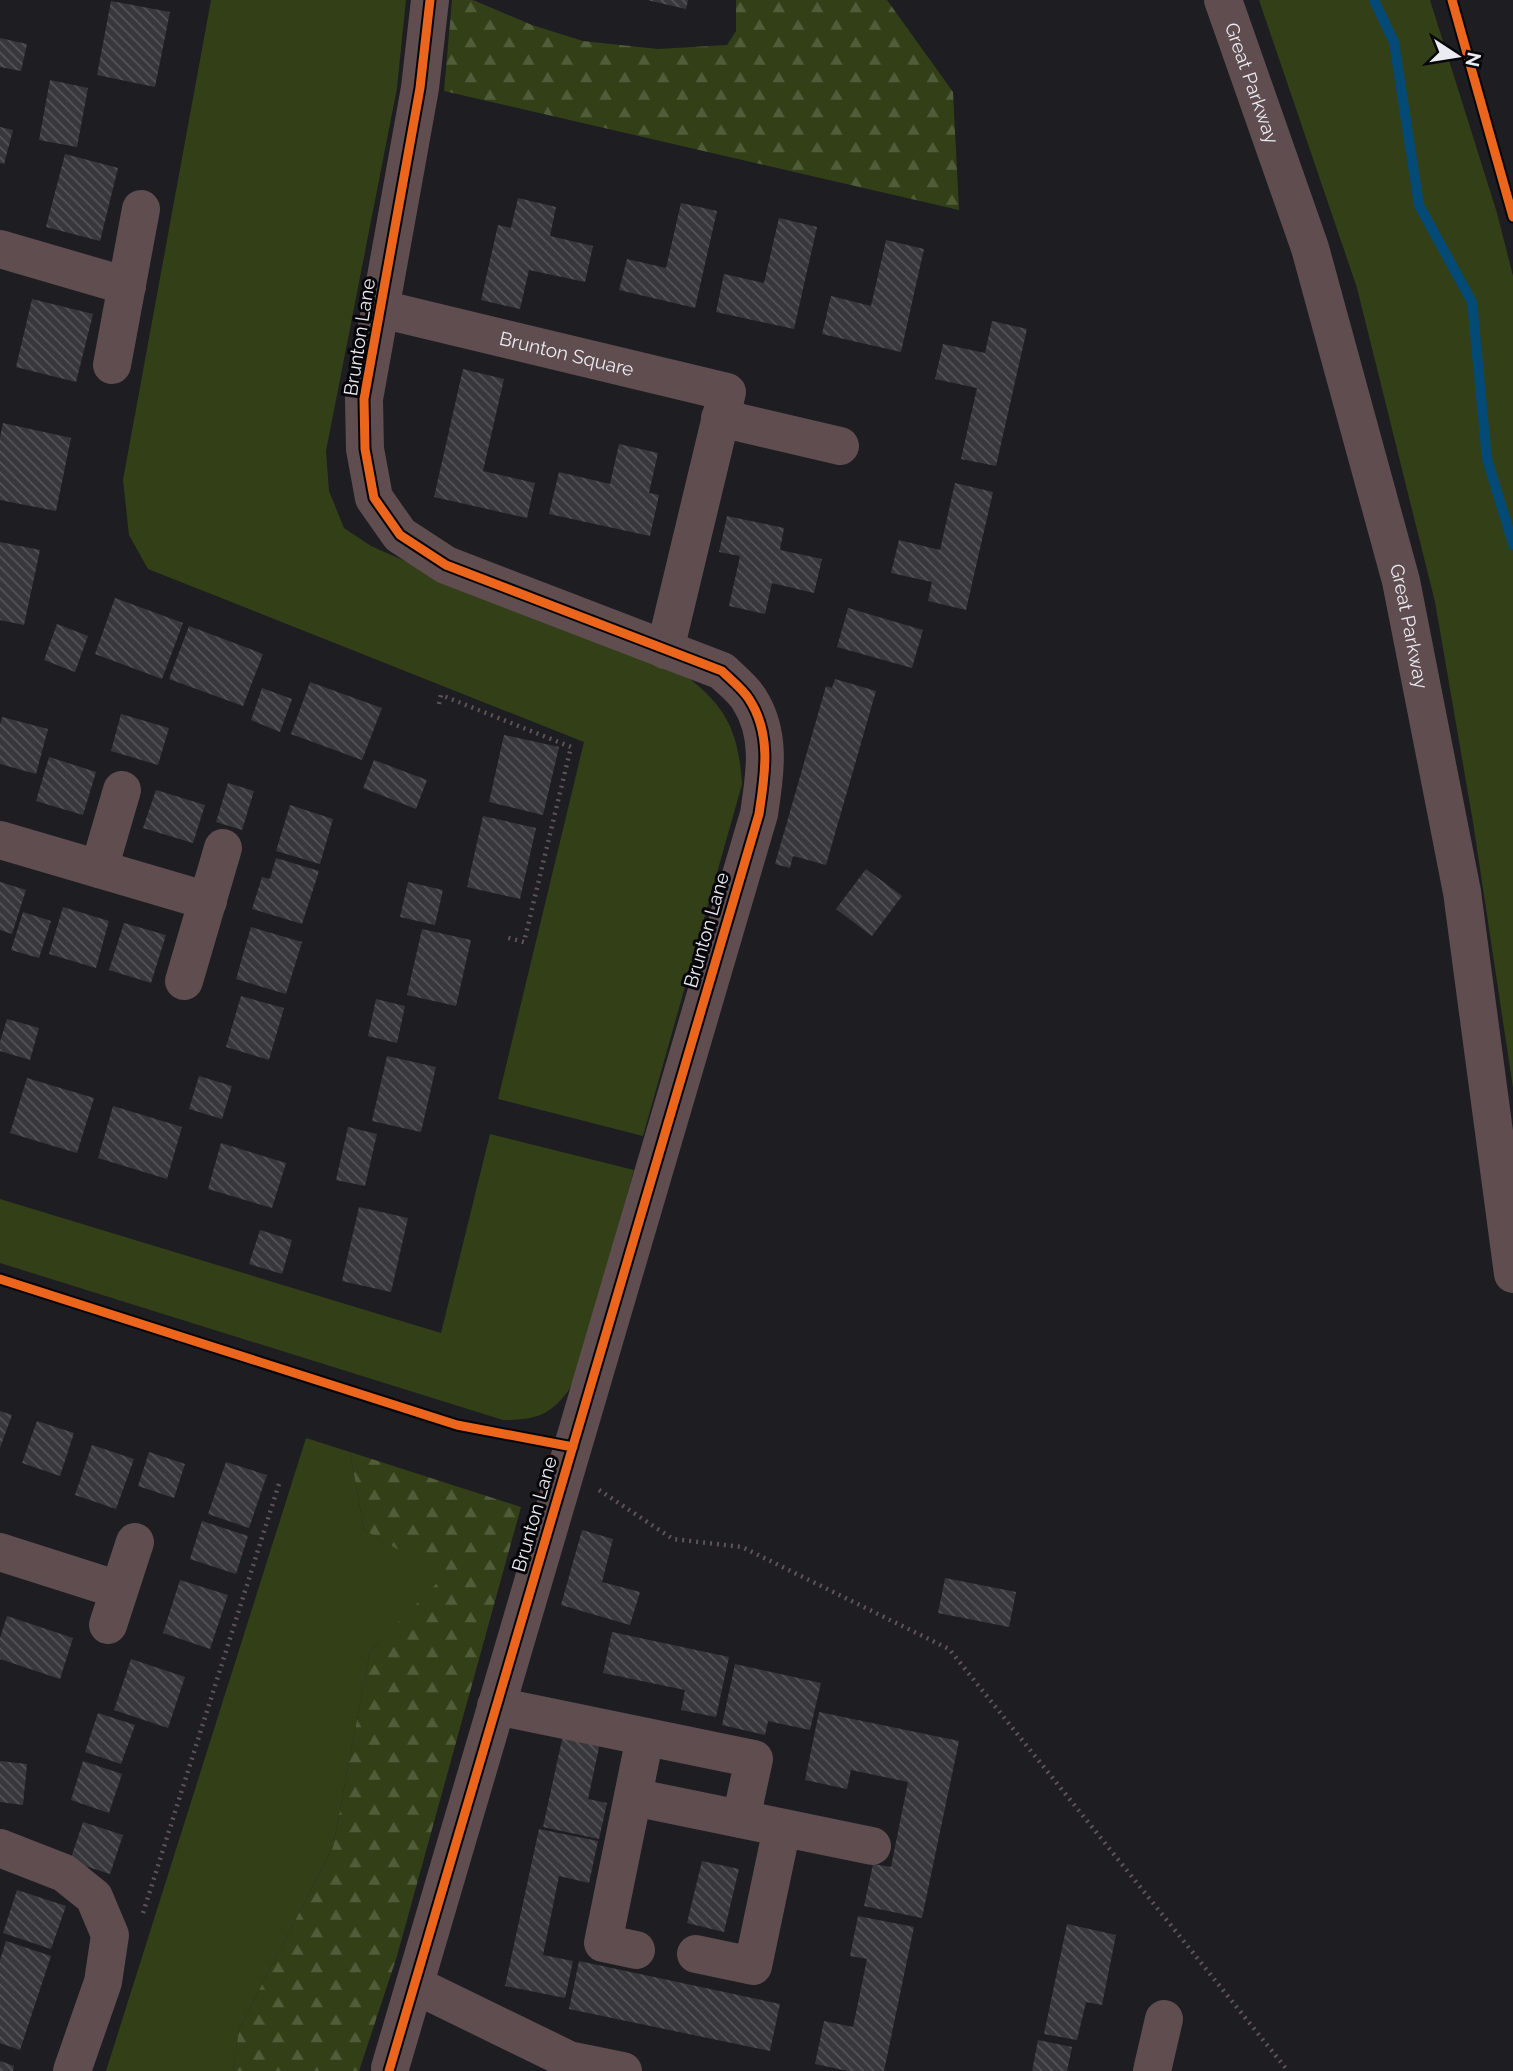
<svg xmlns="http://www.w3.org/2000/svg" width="1513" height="2071" viewBox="0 0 1513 2071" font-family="Raleway,sans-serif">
<defs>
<pattern id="forest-firs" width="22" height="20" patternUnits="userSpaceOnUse" patternTransform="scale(1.75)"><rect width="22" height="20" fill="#334017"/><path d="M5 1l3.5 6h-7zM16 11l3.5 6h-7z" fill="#515c39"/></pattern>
<pattern id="building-back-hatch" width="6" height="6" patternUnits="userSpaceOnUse" patternTransform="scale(1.75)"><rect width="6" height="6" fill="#38383c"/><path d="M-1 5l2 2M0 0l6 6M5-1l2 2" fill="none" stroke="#555559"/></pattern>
</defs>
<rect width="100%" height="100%" fill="#1d1d22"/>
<path fill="#334017" d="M211 0H406L397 88 326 451 329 491 344 528 371 546 466 588 672 665C721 701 738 722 742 784L643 1136 498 1099 584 742 148 569 129 535 123 480Z
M1259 0H1430L1497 213 1513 276V1088L1473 822 1435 602 1357 288Z
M490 1134 634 1170 575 1381C554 1413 541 1420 503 1420L0 1263V1199L441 1333Z
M306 1438 350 1452 364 1530 445 1576 370 1651 333 1847 239 2029 233 2071H106Z"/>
<path fill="url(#forest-firs)" d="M452 0H473L532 25 583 41 658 49 727 45 736 31V0H887L953 92 959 210 444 91Z
M350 1452 521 1507 397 1956 359 2071H233L239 2029 333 1847 370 1651 444 1576 364 1530Z"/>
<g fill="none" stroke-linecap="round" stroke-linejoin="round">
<path stroke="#034a77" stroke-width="10" d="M1374 0 1394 42 1419 205 1472 302 1487 459 1513 544"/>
</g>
<path fill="url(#building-back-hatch)" d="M647 0H688L686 9Z
M111 1 170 12 155 87 97 75Z
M0 38 27 44 21 71 0 67Z
M50 80 88 88 77 147 39 140Z
M0 127 13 130 4 164 0 163Z
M65 154 118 168 100 241 46 227Z
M518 198 556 207 550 236 593 246 585 282 529 270 520 309 481 300 498 225 511 228Z
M681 203 717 211 695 308 619 290 627 259 666 268Z
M779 218 817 227 794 329 716 312 724 274 764 283Z
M886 240 924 249 901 352 822 334 831 296 871 306Z
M32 299 93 314 76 382 16 367Z
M992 321 1027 329 996 466 961 459 977 388 935 379 943 344 985 353Z
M463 369 504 379 483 471 535 483 527 518 434 497Z
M3 423 71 438 56 511 0 500V437Z
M619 444 658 453 649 493 659 495 650 536 549 514 559 472 610 484Z
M955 483 993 492 966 610 928 601 932 582 891 573 899 540 940 550Z
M727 516 784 528 780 550 822 559 814 593 772 583 765 614 729 606 740 556 719 552Z
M0 542 40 550 24 625 0 620Z
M115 598 183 623 162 679 95 654Z
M848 608 923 630 912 668 837 647Z
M57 624 88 636 75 672 44 660Z
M189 626 263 654 243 706 169 679Z
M835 679 876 691 826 865 793 856 790 868 775 864 826 686 832 688Z
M310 682 382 708 362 760 291 734Z
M262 688 292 699 280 732 251 720Z
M121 714 169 728 158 765 111 751Z
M2 717 48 729 36 774 0 764V725Z
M504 735 559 747 543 815 489 802Z
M49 757 96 772 83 815 36 801Z
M374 760 427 780 416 809 363 788Z
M228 783 254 791 242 830 216 822Z
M156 790 205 805 193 843 143 828Z
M290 805 333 819 320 864 276 851Z
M483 816 536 828 520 899 467 887Z
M276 858 319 871 302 924 252 909 262 877 270 879Z
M866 869 902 896 872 936 836 909Z
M0 882 26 890 12 934 0 930Z
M408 882 443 890 435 925 400 917Z
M63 907 109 921 96 968 49 954Z
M23 912 51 921 39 958 11 950Z
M124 923 166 935 151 983 109 970Z
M251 927 302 942 286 994 236 979Z
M422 929 471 940 456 1006 407 995Z
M241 996 284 1008 269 1060 226 1047Z
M376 999 405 1006 397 1043 368 1036Z
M7 1019 39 1028 30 1060 0 1051V1042Z
M387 1056 436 1067 421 1132 372 1121Z
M199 1076 232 1086 222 1119 189 1109Z
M27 1078 94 1098 77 1153 10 1133Z
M113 1106 182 1127 167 1179 98 1158Z
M348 1127 377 1134 365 1186 336 1180Z
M221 1143 286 1163 272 1208 208 1189Z
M359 1207 408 1218 391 1292 342 1281Z
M260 1230 292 1240 282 1274 249 1264Z
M0 1411 12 1415 0 1448Z
M37 1421 74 1433 60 1476 22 1463Z
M92 1445 134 1459 116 1509 75 1495Z
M149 1452 185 1464 174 1498 138 1486Z
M226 1462 267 1475 249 1528 208 1514Z
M202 1521 248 1536 236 1574 190 1559Z
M582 1530 613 1539 602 1582 640 1592 630 1625 561 1605Z
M945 1578 1016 1592 1009 1627 938 1613Z
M180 1580 228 1595 210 1649 163 1633Z
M7 1616 73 1638 60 1679 0 1659V1638Z
M612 1632 729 1657 716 1717 681 1710 685 1690 603 1673Z
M131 1659 185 1677 168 1728 114 1710Z
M735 1664 821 1683 810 1730 768 1721 765 1735 722 1725Z
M819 1712 959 1741 922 1918 864 1906 873 1864 891 1867 908 1782 851 1770 847 1789 805 1780Z
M98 1713 135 1725 121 1764 85 1752Z
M563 1735 600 1743 588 1799 607 1803 599 1839 543 1827Z
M0 1761 27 1764 23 1805 0 1802Z
M83 1761 122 1774 109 1813 71 1800Z
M83 1822 123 1835 110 1874 70 1861Z
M539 1829 598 1841 589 1883 559 1876 543 1955 573 1961 565 1998 505 1986Z
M702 1861 739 1869 724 1932 687 1923Z
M17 1890 66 1906 51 1949 3 1933Z
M858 1916 914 1927 884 2071H848L815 2064 824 2021 853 2027 867 1959 850 1956Z
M1067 1924 1116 1935 1102 2005 1086 2002 1077 2040 1044 2034Z
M6 1941 51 1956 20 2050 0 2043V1960Z
M579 1961 780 2004 770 2051 569 2009Z
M1038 2040 1072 2047 1067 2071H1032Z
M0 2061 14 2066 13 2071H0Z"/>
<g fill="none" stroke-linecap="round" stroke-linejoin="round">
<path stroke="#5e5356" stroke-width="4.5" stroke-dasharray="2 5" stroke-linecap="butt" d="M439 704 441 695 571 747 524 942 505 937
M599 1490 673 1539 742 1547 949 1649 1288 2071
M143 1913 279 1484"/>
<g stroke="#5f4d50" stroke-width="38">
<path d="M0 249 127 286"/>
<path id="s1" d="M381 309 727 392 665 650"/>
<path d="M112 365 141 209"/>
<path d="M720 418 840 446"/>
<path d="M0 840 208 901"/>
<path d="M99 869 122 790"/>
<path d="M184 981 223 848"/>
<path d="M0 1552 119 1590"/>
<path d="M108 1625 135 1542"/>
<path d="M496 1706 754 1759 741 1819"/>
<path d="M633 1797 872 1846"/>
<path d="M0 1848 64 1873 94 1897 110 1935 103 1982 72 2071"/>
<path d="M636 1950 603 1943 645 1737"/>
<path d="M696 1954 753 1966 782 1828"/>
<path d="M415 1985 569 2060 623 2071"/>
<path d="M390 2068 759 814C765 775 772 734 749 699 743 689 731 680 722 671L446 565 400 535 374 498 365 449 364 399 420 88 430 0"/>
<path d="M1152 2071 1164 2019"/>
</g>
<path stroke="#5f4d50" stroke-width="38" id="s2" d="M1223 0 1310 248 1401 581 1462 892 1513 1274"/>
<defs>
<path id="cycleway" d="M1452 0 1513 217
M0 1279 457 1425 573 1447
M389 2071 759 814C765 775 772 734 749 699 743 689 731 680 722 671L446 565 400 535 374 498 365 449 364 399 420 88 430 0"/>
</defs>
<use href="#cycleway" stroke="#06060a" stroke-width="13"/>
<use href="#cycleway" stroke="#eb651d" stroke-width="9"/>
</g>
<g text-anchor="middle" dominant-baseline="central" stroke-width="6" stroke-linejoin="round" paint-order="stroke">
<g font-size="19" fill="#ebebf2" stroke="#06060a">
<text stroke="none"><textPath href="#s2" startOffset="88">Great Parkway</textPath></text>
<text transform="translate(359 337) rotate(-81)">Brunton Lane</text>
<text stroke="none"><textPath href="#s1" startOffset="191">Brunton Square</textPath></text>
<text stroke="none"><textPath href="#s2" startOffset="654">Great Parkway</textPath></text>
<text transform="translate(706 930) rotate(-74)">Brunton Lane</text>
<text transform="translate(534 1514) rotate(-74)">Brunton Lane</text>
</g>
</g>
<g transform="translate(1457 56) rotate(102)" stroke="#06060a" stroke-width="5" paint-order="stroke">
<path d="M0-5L12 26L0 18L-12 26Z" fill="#ebebf2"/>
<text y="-10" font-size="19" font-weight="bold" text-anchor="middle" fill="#ebebf2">N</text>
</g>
</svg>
